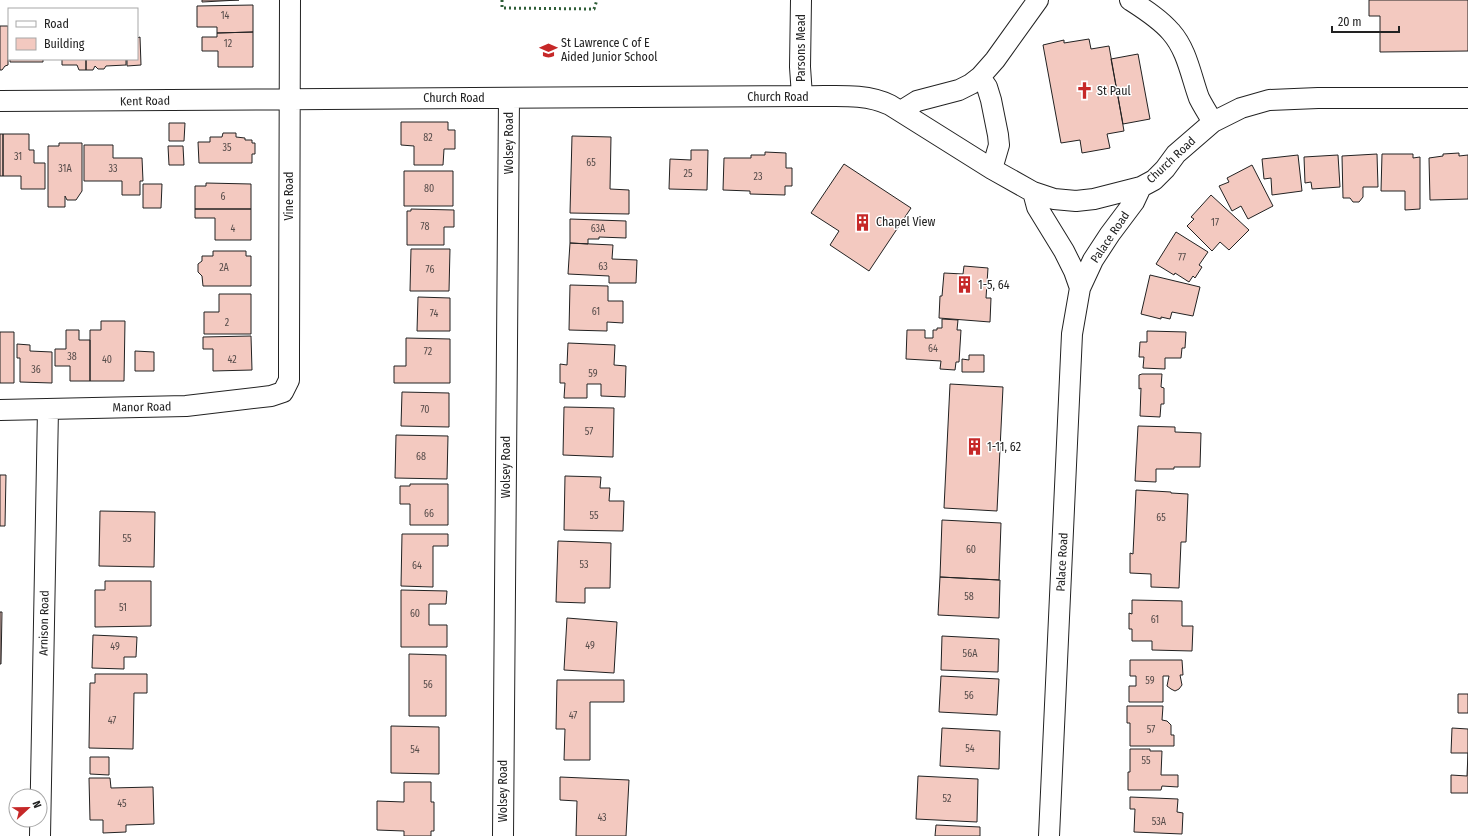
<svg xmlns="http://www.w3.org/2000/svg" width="1468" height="836" viewBox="0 0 1468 836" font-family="'Fira Sans Condensed',sans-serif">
<rect width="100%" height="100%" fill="#fff"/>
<path fill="#f3c9c0" stroke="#222" d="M202 0H239L202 2Z
M1369 0H1468V51L1380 52V16H1369Z
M253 5V32L217 33V27H197V6Z
M0 26H8V65L5 66 2 70H0Z
M253 32V67H218V51H202V37H217V33Z
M140 37 141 65 127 66V59H137V38Z
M1089 39 1091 49 1109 46 1124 131 1107 134 1110 148 1082 153 1080 140 1061 143 1043 45 1064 40V43Z
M1138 54 1150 119 1123 124 1111 59Z
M10 59H43V62H10Z
M62 59H86V70H79L77 65H62Z
M86 59H126V65L106 66 104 69H98L95 66 93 70H86Z
M401 122H448V130H455V149H444L443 165H414V146L401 145Z
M169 123H185L184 141H169Z
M223 133H236V137L245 138V140H252V143H255V154H252V163H199L198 142H210V137H222Z
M0 134H3V176H0Z
M3 134H29V150H34V163H45V189H21V176H3Z
M572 136 611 137 610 189 629 190V214L570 213Z
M59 143H82V191L76 200H67L65 196V207H48V146H59Z
M84 145H113V158H142L143 181H140V195H122V181H84Z
M168 146H183L184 165H169Z
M691 150H708L707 190 669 189 670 159 691 160Z
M765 152 786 153V168H792V186H785V195L750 194V191L723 190 724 158H751V155H765Z
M1459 153V156L1468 155V199L1430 200 1429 158 1443 156V154Z
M1377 154 1378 187H1363V197L1359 202H1353L1350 198H1343L1342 156Z
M1382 154H1413V158L1420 157V209L1405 210V191H1381Z
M1298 155 1302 191 1272 195 1271 178 1264 179 1262 159Z
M1338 155 1340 187 1312 189 1311 182 1305 183 1304 157Z
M844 164 911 208 869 271 830 245 839 231 811 213Z
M1252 165 1273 206 1248 219 1241 206 1232 211 1219 186 1229 182 1227 178Z
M404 171H453V206H404Z
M206 183 251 184V209H195V186H206Z
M143 184H162L161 208H143Z
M1211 195 1249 230 1229 250 1220 242 1212 251 1187 226 1194 219 1191 217Z
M195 209H251V240H215V218H195Z
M411 209 454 210V227H444V245H407V211H411Z
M570 219 626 221V238L599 237V239H588V244L570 243Z
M1176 232 1208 252 1199 265 1202 267 1195 278 1193 276 1189 282 1175 273 1174 275 1156 264Z
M570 243 613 245 612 259 637 260 636 283H609V276L568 274Z
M411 249H450L449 291H410Z
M213 251H246V256H251V286H203L202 276 198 272V264L202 261V256H213Z
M964 266 988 268 986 298H991L990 322 939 318 940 296H942L944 273 963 274Z
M1150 275 1200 287 1193 316 1172 312 1170 319 1161 317V319L1141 314Z
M570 285 608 286V301H623V323L607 322V331L569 330Z
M219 294H251V334H204V312H219Z
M418 297 450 298V331H417Z
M942 319 958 320 957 330H961L959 362H956L955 370 940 369 941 361 906 359 907 330H925V338H933V330H937V328H942Z
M101 321H125L124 381H90V330H101Z
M66 330H79V340H90V381H70V366H55V349H66Z
M1147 331 1186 332 1185 348H1182L1181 358H1165V369L1143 368 1144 357H1139L1140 342H1147Z
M0 332H14V383H0Z
M251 336 252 370 213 371V349H203V337Z
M406 338 450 339V383H394V366H406Z
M568 343 615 345 614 365 626 366 625 397 601 396V384H587V398H564L565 383H560V364L567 365Z
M17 344 30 345V351L52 352V383L20 382V358H17Z
M135 351 154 352V371H135Z
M969 355H984V372H962V359L969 360Z
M1142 374H1162L1161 387 1164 388V404H1161L1160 417 1140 416 1141 388 1139 389V375Z
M950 384 1003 387 997 511 944 508Z
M402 392 449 393V427L401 426Z
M564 407 614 408 613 457 563 455Z
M1138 426 1175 427V432L1201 433 1200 467H1174V469H1156V482L1135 481Z
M396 435 448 436 447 479 395 478Z
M0 475H6L5 526H0Z
M565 476 601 477 600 488H610L609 501H624L623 531 564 530Z
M410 484H448V525H410V504H400V486H410Z
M1136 490 1171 492V493L1188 494 1186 542H1181L1179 588 1151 587V574L1130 573V553L1133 554Z
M100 511 155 512 154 567 99 566Z
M942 520 1001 523 999 580 940 577Z
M402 534H448V546H433V587L401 586Z
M558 541 611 543 610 588H585V603L556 602Z
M940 577 1000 580 999 618 938 615Z
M105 581H151V626L95 627V590H105Z
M401 590 447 591 446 604H429V625H447V647H401Z
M1132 600 1182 601V626H1193L1192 651 1152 650V641H1132V629H1129V613L1132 614Z
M0 612H2L1 664H0Z
M567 618 617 622 614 673 564 670Z
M93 635 137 637 136 657H124V669L92 668Z
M942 636 999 639 998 672 941 670Z
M409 654 446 655V716H409Z
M1130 660H1182L1183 675H1180L1182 685 1179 689 1175 691 1171 689 1167 686 1169 676H1163V702H1129V686H1136V676H1130Z
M95 674H147V693H134L133 749 89 748 90 683H95Z
M941 676 999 679 997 715 939 712Z
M557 680H624V702H590V760H564L565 729H556Z
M1458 694H1468V713H1458Z
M1127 706H1163L1162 720 1167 721 1171 725V735H1174V746H1130V723H1127Z
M391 726 439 727V774L391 773Z
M942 728 1000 731 999 769 940 766Z
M1452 728 1468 729V793H1451V775L1467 776 1468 753H1451Z
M1130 749H1150V751H1162L1161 775H1178V787L1162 786 1161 790H1128V772H1130Z
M90 757H109V775L90 774Z
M918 776 978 779 977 822 916 819Z
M560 777 629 780 626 836H576L577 801 560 800Z
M89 778H110L111 788 153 787 154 824 126 825V832L103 833V820H90Z
M404 782H431V802H434V831H431V836H404V831L377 830V801L404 802Z
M1130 797 1178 799 1177 812 1183 813 1182 834 1134 832 1135 809H1130Z
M936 825 980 827V836H935Z"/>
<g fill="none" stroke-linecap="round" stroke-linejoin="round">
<defs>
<path id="street" d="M801 0 800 67 802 96
M1130 0C1144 9 1160 19 1171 32 1187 50 1191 76 1199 98 1203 106 1208 114 1213 122
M980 77 987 87 991 100 998 135 999 145 992 169
M0 101 802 96C831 97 864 92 890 105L992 169 1033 192 1054 199 1076 201 1094 199 1141 187 1154 180 1165 169 1176 154 1213 122 1241 108 1269 100 1318 98H1468
M901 111 917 101 959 90 971 84 980 77 995 60 1038 0
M1033 192 1037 207 1064 251 1074 271 1080 288
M0 410 186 406 271 396 283 392 289 380V350L290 0
M40 836 48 409
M503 836 509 98
M1049 836 1072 334 1080 288 1093 260 1110 234 1134 202 1141 187"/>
</defs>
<use href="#street" stroke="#222" stroke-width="22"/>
<use href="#street" stroke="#fff" stroke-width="20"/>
<path stroke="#2f5e38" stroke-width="3" stroke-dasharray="2 3" stroke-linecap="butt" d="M502 0V8L594 9 597 0"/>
</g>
<defs>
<symbol id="school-bare" viewBox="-9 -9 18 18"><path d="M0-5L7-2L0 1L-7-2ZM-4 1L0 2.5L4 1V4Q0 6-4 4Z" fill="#c62828" stroke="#fff" stroke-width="2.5" paint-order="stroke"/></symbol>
<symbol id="church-bare" viewBox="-9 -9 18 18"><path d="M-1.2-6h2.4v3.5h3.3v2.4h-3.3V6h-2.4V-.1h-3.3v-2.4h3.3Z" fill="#c62828" stroke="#fff" stroke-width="2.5" paint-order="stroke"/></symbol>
<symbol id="building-bare" viewBox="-9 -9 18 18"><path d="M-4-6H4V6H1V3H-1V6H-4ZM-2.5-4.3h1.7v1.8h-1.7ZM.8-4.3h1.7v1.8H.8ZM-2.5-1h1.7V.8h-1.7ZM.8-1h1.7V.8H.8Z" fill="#c62828" stroke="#fff" stroke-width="2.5" paint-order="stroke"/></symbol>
</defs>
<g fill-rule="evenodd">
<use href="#school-bare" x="536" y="38" width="25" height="25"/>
<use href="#church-bare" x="1072" y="78" width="25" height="25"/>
<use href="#building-bare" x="850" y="210" width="25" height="25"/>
<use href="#building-bare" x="952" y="272" width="25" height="25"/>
<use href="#building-bare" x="962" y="434" width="25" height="25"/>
</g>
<g text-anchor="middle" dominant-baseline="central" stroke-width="3" stroke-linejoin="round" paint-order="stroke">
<g font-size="10" fill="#564c4a">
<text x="225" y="16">14</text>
<text x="228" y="44">12</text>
<text x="428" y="138">82</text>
<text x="227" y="148">35</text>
<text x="18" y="157">31</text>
<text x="591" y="163">65</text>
<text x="65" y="169">31A</text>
<text x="113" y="169">33</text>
<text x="688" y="174">25</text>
<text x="758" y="177">23</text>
<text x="429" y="189">80</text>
<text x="223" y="197">6</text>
<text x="1215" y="223">17</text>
<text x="425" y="227">78</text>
<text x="233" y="229">4</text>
<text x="598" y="229">63A</text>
<text x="1182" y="258">77</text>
<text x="603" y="267">63</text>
<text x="224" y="268">2A</text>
<text x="430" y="270">76</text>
<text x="596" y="312">61</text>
<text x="434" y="314">74</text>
<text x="227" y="323">2</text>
<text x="933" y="349">64</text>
<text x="428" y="352">72</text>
<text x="72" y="357">38</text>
<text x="107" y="360">40</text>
<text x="232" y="360">42</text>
<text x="36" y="370">36</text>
<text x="593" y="374">59</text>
<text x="425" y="410">70</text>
<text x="589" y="432">57</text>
<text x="421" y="457">68</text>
<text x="429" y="514">66</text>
<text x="594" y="516">55</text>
<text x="1161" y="518">65</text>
<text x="127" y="539">55</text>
<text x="971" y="550">60</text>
<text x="584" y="565">53</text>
<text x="417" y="566">64</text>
<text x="969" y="597">58</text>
<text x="123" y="608">51</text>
<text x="415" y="614">60</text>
<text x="1155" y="620">61</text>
<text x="590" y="646">49</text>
<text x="115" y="647">49</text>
<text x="970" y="654">56A</text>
<text x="1150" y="681">59</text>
<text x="428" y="685">56</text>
<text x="969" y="696">56</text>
<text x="573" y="716">47</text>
<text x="112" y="721">47</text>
<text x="1151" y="730">57</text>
<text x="970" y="749">54</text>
<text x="415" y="750">54</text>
<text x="1146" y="761">55</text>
<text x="947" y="799">52</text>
<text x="122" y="804">45</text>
<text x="602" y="818">43</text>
<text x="1159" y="822">53A</text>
</g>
<g font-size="12" fill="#222" stroke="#fff" text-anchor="start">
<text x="561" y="43">St Lawrence C of E<tspan x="561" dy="14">Aided Junior School</tspan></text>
<text x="1097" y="91">St Paul</text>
<text x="876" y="222">Chapel View</text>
<text x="978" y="285">1-5, 64</text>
<text x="987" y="447">1-11, 62</text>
</g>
<g font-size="12" fill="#222" stroke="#fff">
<text transform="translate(801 48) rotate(-90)">Parsons Mead</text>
<text x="778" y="97">Church Road</text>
<text x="454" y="98">Church Road</text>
<text transform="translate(145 101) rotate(-1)">Kent Road</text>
<text transform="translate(509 143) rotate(-90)">Wolsey Road</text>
<text transform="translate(1171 160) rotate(-43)">Church Road</text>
<text transform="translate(289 196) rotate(-90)">Vine Road</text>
<text transform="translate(1110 237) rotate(-56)">Palace Road</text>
<text transform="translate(142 407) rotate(-1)">Manor Road</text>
<text transform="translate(506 467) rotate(-90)">Wolsey Road</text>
<text transform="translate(1062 562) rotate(-87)">Palace Road</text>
<text transform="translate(44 623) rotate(-89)">Arnison Road</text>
<text transform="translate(503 791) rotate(-90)">Wolsey Road</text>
</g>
</g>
<rect x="8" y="8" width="130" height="52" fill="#ffffff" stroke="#a7a7a7"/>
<rect x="16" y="21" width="20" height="6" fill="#ffffff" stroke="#a7a7a7"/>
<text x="44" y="28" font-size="12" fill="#222222">Road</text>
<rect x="16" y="38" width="20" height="12" fill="#f3c9c0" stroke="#a7a7a7"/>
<text x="44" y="48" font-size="12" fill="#222222">Building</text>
<g transform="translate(28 808) rotate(68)"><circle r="19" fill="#ffffff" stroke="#a7a7a7"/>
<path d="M0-3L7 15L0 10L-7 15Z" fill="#c62828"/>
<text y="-6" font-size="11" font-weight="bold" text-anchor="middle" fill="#222222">N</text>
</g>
<path d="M1332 26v6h67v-6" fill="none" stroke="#222222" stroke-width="2"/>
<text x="1338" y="26" font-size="12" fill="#222222" stroke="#ffffff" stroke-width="3" paint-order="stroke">20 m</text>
</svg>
